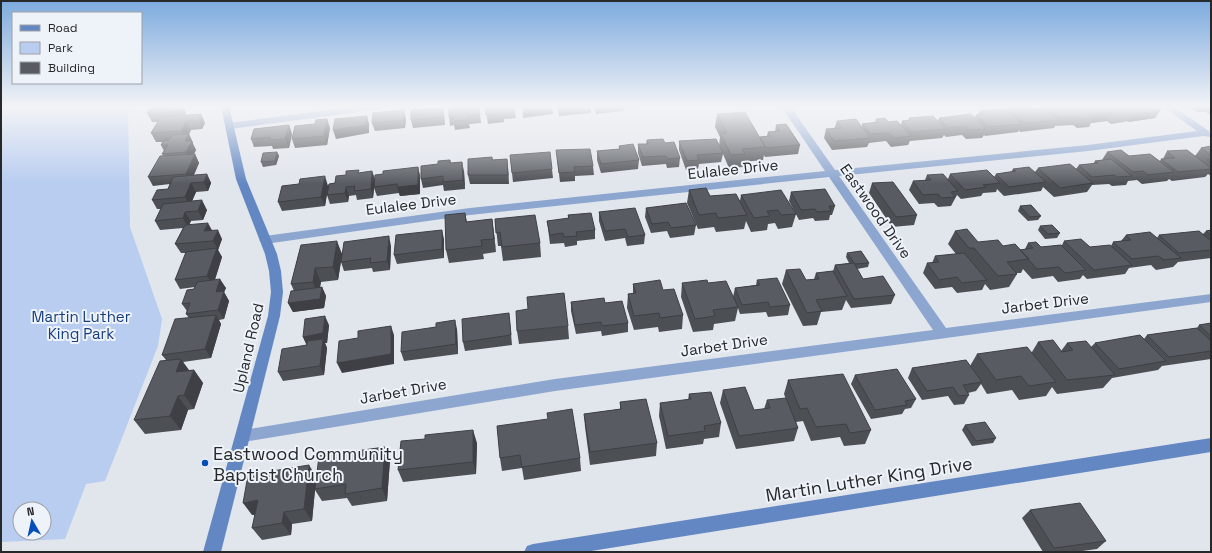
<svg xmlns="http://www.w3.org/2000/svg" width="1212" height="553" viewBox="0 0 1212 553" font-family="'Space Grotesk',sans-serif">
<rect width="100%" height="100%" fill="#e1e5ec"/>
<path fill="#b8cdf0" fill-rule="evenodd" d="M1 106H128L130 227 162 319 158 346 105 481 86 484 65 539 1 542ZM20 509H44V533H20Z"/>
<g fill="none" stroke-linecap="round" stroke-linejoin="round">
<path fill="#8da6cf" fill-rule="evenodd" d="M359 106H385L381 109 230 129 225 126 230 123Z
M781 106H790L835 170 1088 145 1197 131 1162 106H1172L1209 131 1211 137 1203 136 1088 151 839 176 946 328 1211 294V302L555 391 243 442 238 441 236 436 238 431 243 430 555 379 933 330 829 177 470 215 265 244 259 240 265 236 470 208 825 171Z"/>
<path fill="#6387c2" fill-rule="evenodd" d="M221 106H229L246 179 277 254 281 271 283 292 280 316 221 552H203L268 316 271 292 269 271 265 254 236 179Z
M1211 438V452L585 552H524L527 546 533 544Z"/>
</g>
<path fill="#4c4f54" d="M152 106 186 112 184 115 201 114 205 123 202 129 191 130 189 134 193 143V144L196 150 194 154H195L199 163 194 175 207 174 211 183 208 191 196 192 192 201 207 210 203 220 191 221 189 224 212 231 222 239 218 250 222 257 215 280 226 288 224 292 229 301 224 319 219 320 221 324 211 358 183 362 189 370H194L203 383 194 409 188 410 181 430 145 434 134 420 166 360 162 355 189 318 186 314 187 311 182 304 194 289 195 287 180 289 175 280 186 253H181L175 244 183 228 160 230 155 221 161 209H157L152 200 168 189 170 184 153 186 148 177 164 156 162 154 164 151 161 145 163 142H156L151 133 158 122H152L147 113Z
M479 106 481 123 469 124 470 128 455 130 454 125 450 126 449 117Z
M485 106H514L516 118 504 119V122L488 124Z
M557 106H591V113L559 116Z
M593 106H624V111L596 114Z
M628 106H656L629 108Z
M1045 106H1156L1155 118 1128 122 1126 121 1124 122 1111 124 1107 121 1091 123 1089 127 1077 128 1073 125 1055 126 1054 128 1020 132 1019 130 1018 132 985 136 984 135 982 138 966 139 962 135 946 137 944 135 942 138 910 141 908 145 891 147 886 141 869 143 867 147 832 150 824 138 826 129H834L837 121 862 127V124L875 123 876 119 901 125 902 121H908L909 118 938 121 939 118H974L976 115H978L980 111 1007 110 1008 108 1032 109 1044 108Z
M1191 106H1211V115L1206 112H1197L1190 108Z
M717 114 760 137 767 136 768 132H775L776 125 800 145 798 154 765 157 764 155 763 160 743 162V167L729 168 723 154 721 162 699 164 698 169 686 170 679 150V141L719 146 720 137 715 127Z
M444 116 445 125 413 128 411 120Z
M327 119 330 128 327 145 295 148 292 139 315 124Z
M406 119 405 128 375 131 372 123Z
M289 125 292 134 289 148 273 149 272 146 254 147 251 139Z
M647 140 665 143 680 158 679 167 667 168 666 164 642 166 638 153V144H646Z
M619 146 639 160 638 169 601 173 597 160V151L619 149Z
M1211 146V176L1208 174 1205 177 1172 181 1169 179 1167 181 1142 184 1137 180 1128 181 1126 185 1112 186 1109 184 1092 185 1087 192 1054 197 1043 187 1041 191 1004 196 997 189 996 192 983 193 981 196 961 199 957 195 951 206 938 207 934 203 919 204 909 190 913 181 925 180 927 175 948 179 950 174 994 177 996 174 1011 172 1013 169 1035 172 1038 168 1076 169 1079 165 1093 164 1095 161 1102 160 1107 152 1129 156 1160 161 1161 159H1163L1167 151 1195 156 1201 148Z
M556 150 593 166 594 175 575 176V181L560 182Z
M277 152 279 156 276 165 263 167 261 162Z
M492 157 493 160 507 159 509 184H470L468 175Z
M450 160 451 163 464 171 465 189 444 191 443 185 423 188 421 179 438 164Z
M418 167 420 176V194L400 196 399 193 377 196 374 188 373 198 357 200 356 195 349 196 348 202 330 204 327 195 325 206 282 211 278 202 335 183 360 173 372 171 375 179 383 174Z
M552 169 553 178 513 182 512 173Z
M872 183 917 215 914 225 892 227 869 193Z
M689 190 710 196 740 201 741 195 796 214 792 227 778 229 775 223 768 224 767 230 751 232 746 221 744 229 716 232 714 227 698 229 687 203Z
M791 192 835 206 832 215H830L829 220 815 221 813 218 799 220 789 201Z
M1020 206 1041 216 1038 220 1028 221 1018 211Z
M646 208 696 225 694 235 670 238 667 231 651 233 645 217Z
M599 212 645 235 644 244 627 246 625 238 605 241 599 221Z
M465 213 467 222 492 219 496 252 483 254 484 259 449 263 446 250Z
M568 215 595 230V239L577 241V245L565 247 564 243 550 244 547 221 568 219Z
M495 219 540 243 541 257 503 261 501 246H498Z
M1040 226 1060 233 1057 238 1045 239 1038 230Z
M1211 230V258L1178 262 1173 267 1156 270 1151 265 1129 268 1125 274 1087 279 1083 275 1080 279 1058 282 1053 276 1032 279 1023 269 1021 273H1017V274L1009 287 990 290 985 284 982 290 957 293 952 287 935 289 923 273 927 263H932L935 256 956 254 948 244 955 231 978 242 1003 246 1020 250 1025 249 1028 243 1041 247 1062 245 1064 241 1090 247 1111 246 1113 242 1121 241 1126 235 1157 238 1159 235 1203 234 1206 231Z
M444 239V258L397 264 394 255Z
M301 245 342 253 391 246 390 270 373 272 372 268 344 271 341 262 338 280 321 282 320 287H322L326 296 324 308 293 312 288 303 294 291 291 284Z
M847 253 869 263 868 267 857 269 863 279 895 295 891 304 851 308 846 300 842 310 821 312 817 325 803 326 782 284 786 270 806 280 814 279 816 273 833 271 835 265 849 263 846 257Z
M757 280 790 305 788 315 768 317 766 312 740 314 738 308 735 321 714 324 713 330 693 332 681 297 682 283H708L733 297 735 288 756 285Z
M633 284 663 290 683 315 682 329 659 332 658 327 634 330 627 308 628 294 633 293Z
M571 302 605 303 628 323V332L602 336 601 331 576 334 571 311Z
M510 322 512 345 465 351 463 342Z
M1211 323V359L1162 366 1158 370 1112 378 1103 388 1057 394 1052 387 1046 396 1019 400 1012 390 987 394 981 384 976 391 968 393 969 395 964 404 954 405 948 396 922 400 908 378 912 368 970 366 977 354 1032 352 1038 342 1061 351 1067 343 1091 347 1095 343 1144 339 1147 335 1197 328 1199 325Z
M329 325 327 343H325L327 348 324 375 283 381 278 372 307 345 303 337Z
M568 326 569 339 519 344 517 331Z
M436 327 457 329 458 354 404 361 401 352Z
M855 375 916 399 911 408 905 409 902 414 871 419 851 384Z
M788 380 871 430 865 444 844 446 840 437 811 441 803 421 796 422 798 428 794 441 736 449 720 403 723 390 754 410 764 409 767 400 787 402 784 394Z
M689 394 721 423 719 437 704 439 703 444 666 449 659 416 660 403 688 400Z
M620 402 657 443 656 456 590 465 585 427 584 414 620 409Z
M965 425 996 438 993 443 972 446 962 430Z
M497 426 580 458 581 471 524 480 522 468 502 471 500 458Z
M477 443 476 474 403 482 398 470Z
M385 447 390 460 387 501 352 506 347 498 322 501 315 490 312 521 292 524 291 535 262 540 252 528 255 515H252L316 477Z
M1030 510 1106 541 1097 549 1075 552H1043L1022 518Z"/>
<path fill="#3e4045" d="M181 106H183L186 112 182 120 178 111Z
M545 106H552L553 114 523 118V109Z
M443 108 444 116 445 125 443 117Z
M404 110 406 119 405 128 403 120Z
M1161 110 1155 118 1128 122 1133 114Z
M1112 112 1107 121 1091 123 1095 114Z
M201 114 205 123 202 129 198 121Z
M367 116 369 124V133L336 139 333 130Z
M327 119 330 128 327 145 324 136Z
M186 121 191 130 186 140 181 131Z
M289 125 292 134 289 148 285 139Z
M189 134 193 143V144L196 150 190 161 186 152 185 141Z
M277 152 279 156 276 165 275 161Z
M195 154 199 163 190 183 186 174Z
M507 159 508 167 509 184 508 175Z
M462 162 464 171 465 189 463 180Z
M418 167 420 176V194L400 196 397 187Z
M372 171 375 180 373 198 371 189Z
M207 174 211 183 208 191 204 182Z
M325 176 328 186 325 206 321 197Z
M191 183 196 192 190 206 185 197Z
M346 187 349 196 348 202 345 193Z
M202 200 207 210 203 220 198 211Z
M185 212 191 221 188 228 183 218Z
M492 219 494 233 496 252 494 239Z
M208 223 213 232 204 231Z
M218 230 222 239 218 250 222 257 213 285 207 276 217 248 213 241Z
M442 230 444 239V258L442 249Z
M389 236 391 246 390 270 387 261Z
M337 241 342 254 338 280 333 267Z
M315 268 321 282 318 296 313 282Z
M220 279 226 288 224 292 229 301 224 319 218 310 216 292Z
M322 287 326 296 324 308 293 312 288 303Z
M216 315 221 324 211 358 205 349Z
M325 316 329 325 327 343H325L327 348 324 375 320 366 307 346 303 337Z
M455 320 457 329 458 354 456 344Z
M391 326 394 335V364L342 373 337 363Z
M181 359 190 372H176Z
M194 370 203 383 194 409 184 395Z
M178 396 188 410 181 430 170 416Z
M473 430 477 443 476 474 473 462Z
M385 447 390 460 387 501 382 488Z
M309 465 317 478 315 489V490L312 521 304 509Z
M258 500 267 513 252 515 243 503Z
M284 512 292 524 291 535 282 523Z"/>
<path fill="#585c62" stroke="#3e4045" d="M152 106H181L178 111 147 113Z
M467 106H479L480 115 468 116V120L454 121 453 117H449V109L467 107Z
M485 106H514L515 109 502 111 503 114 486 115Z
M522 106H545L523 109Z
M559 106H570L559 107Z
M1029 106 1032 109 1044 108 1059 120 1025 123 1008 108Z
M1045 106H1078L1094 118 1082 119 1078 116 1060 118Z
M1084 106H1119L1130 114 1116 115 1112 112 1095 114Z
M1122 106H1156L1161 110 1133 114Z
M443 108V117L411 120V110Z
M1005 109 1022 124 989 127 976 115 983 114 980 111Z
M404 110 403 120 372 123 373 113Z
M745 112 765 147 742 149 745 154 731 155 721 134 727 133 717 114Z
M201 114 198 121H186L181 131 151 133 161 117Z
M971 114 986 129 970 130 965 126 949 128 939 118Z
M367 116 366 125 333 130 335 119Z
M933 116 946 129 911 132 902 121 911 120 909 118Z
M885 118 888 122 897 121 911 136 894 138 889 133 871 134 862 124 878 122 876 119Z
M327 119 324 136 292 139 295 126 315 124 316 120Z
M856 119 870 138 834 141 826 129 842 128 837 121Z
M786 124 800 145 766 148 760 137 770 136 768 132 780 131 776 125Z
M289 125 285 139 269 140 270 137 251 139 254 129Z
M189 134 185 141H192L186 152 162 154 168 145H161L164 140H169L172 135Z
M663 139 665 143 674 142 680 158 668 159 666 156 643 157 638 144H648L647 140Z
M716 139 723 153 697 155 699 160 687 161 679 141Z
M633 144 639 160 601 164 597 151 620 149 619 146Z
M1211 146V155L1201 148Z
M590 149 593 166 574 167 575 172 559 173 556 150Z
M1121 150 1129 156 1150 154 1174 172 1148 175 1143 171 1133 172 1107 152Z
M1187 150 1211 168V169L1178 172 1161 159 1175 158 1167 151Z
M277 152 275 161 261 162 263 153Z
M550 152 552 169 512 173 510 155Z
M195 154 186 174 148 177 160 156Z
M492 157V160L507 159 508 175H468V159Z
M1111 159 1132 176 1117 177 1114 175 1092 177 1079 165 1098 163 1095 161Z
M1211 159V162L1207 160Z
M450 160V163L462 162 463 180 443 182V176L421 179V166L438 164V161Z
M1070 164 1093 183 1060 188 1038 168Z
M418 167V185L397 187V184L374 187 375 175 383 174V171Z
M1029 167 1046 182 1009 187 996 174 1016 171 1013 169Z
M359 170 358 173 372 171 371 189 354 191 355 186 346 187 345 193 327 195 329 184 335 183 336 176 346 175V171Z
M987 170 1000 183 983 185 986 187 965 190 950 174Z
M207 174 204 182 191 183 185 197 152 200 157 190 168 189 173 177Z
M943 174 958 191 951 192 955 197 941 198 938 194 923 195 913 181 931 180 927 175Z
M325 176 321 197 278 202 282 186 299 184 300 179Z
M893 182 917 215 896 217 872 183Z
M706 188 710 196 736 194 747 215 718 218 716 213 699 215 689 190Z
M825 189 835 206H829L831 211 817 212 815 209 801 210 791 192Z
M781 190 796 214 781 215 778 210 767 211 770 216 754 218 741 195Z
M202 200 198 211 185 212 183 218 155 221 163 204Z
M686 203 696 225 671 228 668 222 652 224 646 208Z
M1031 205 1041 216 1030 217 1020 206Z
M635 208 645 235 628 237 625 229 605 231 599 212Z
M465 213 466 222 492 219 494 239 481 240 482 246 446 250 445 215Z
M591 213 595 230 576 232 577 236 564 237 563 233 550 235 547 221 569 218 568 215Z
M535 215 540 243 502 247 500 232 496 233 495 219Z
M208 223 204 231 218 230 213 241 175 244 185 225Z
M1052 225 1060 233 1048 234 1040 226Z
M967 229 978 242 998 240 1003 246 1015 244 1029 259 1007 262 1017 274 998 276 974 248H969L955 231Z
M442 230V249L394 255 396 235Z
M1211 230V235L1206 231Z
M1199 231 1211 241V250L1179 253 1159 235Z
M1150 232 1181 258 1164 260 1158 256 1132 259 1113 242 1131 240 1126 235Z
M389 236 387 261 370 263 371 258 341 262 344 242Z
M1081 239 1090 247 1110 245 1132 265 1094 270 1064 241Z
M337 241 333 267 315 268 313 282 291 284 301 245Z
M1036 242 1041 247 1061 245 1086 270 1065 273 1059 267 1037 269 1020 250 1033 248 1028 243Z
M217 248 207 276 175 280 186 252Z
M861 251 869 263 855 264 847 253Z
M964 253 987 280 962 283 957 277 939 280 927 263 939 262 935 256Z
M854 263 863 279 883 276 895 295 854 299 835 265Z
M800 269 806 280 819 279 816 273 833 271 847 296 816 300 822 311 807 313 786 270Z
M777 278 790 305 770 307 768 302 742 305 735 288 760 285 757 280Z
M220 279 216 292 224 291 218 310 186 314 190 303 182 304 187 290 194 289 197 282Z
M660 280 663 290 674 289 683 315 660 318 659 313 634 316 628 294 636 293 633 284Z
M707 280 708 283 726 281 738 307 713 310 715 316 695 319 682 283Z
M322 287 320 299 288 303 291 291Z
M564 293 568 326 517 331 516 311 528 309 527 297Z
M604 298 605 303 622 301 628 323 602 326 601 322 575 325 571 302Z
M509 313 511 335 463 342 462 319Z
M216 315 205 349 162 355 175 319Z
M325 316 323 333 303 337 305 319Z
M455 320 456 344 401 352 402 332 436 327V323Z
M1211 323V336L1199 325Z
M391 326V354L337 363 339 341 358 338V331Z
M1197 328 1211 341V351L1169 357 1147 335Z
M1140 335 1166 361 1119 369 1095 343Z
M323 339 320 366 278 372 282 349 307 345V341Z
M1053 340 1062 352 1073 350 1067 343 1086 341 1115 375 1067 380 1038 342Z
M1027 347 1056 382 1029 386 1021 376 996 380 977 354Z
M181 359 176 372 194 370 184 395 178 396 170 416 134 420 160 361Z
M966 360 982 382 963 385 969 395 959 396 953 387 927 391 912 368Z
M897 369 916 399 905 401 907 405 875 410 855 375Z
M843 374 871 430 850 433 846 424 816 427 807 408 800 409 788 380Z
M745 387 754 410 770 408 767 400 786 398 798 428 739 436 723 390Z
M711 392 721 423 704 426 705 431 668 436 660 403 691 399 689 394Z
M646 399 657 443 590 452 584 414 621 409 620 402Z
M572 409 580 458 522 467 520 455 500 458 497 426 548 419 547 413Z
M985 422 996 438 976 441 965 425Z
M473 430V462L398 470 401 441 425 439V435Z
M385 447 382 488 345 494 346 484 315 489 319 456Z
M309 465 304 509 284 512 282 523 252 528 258 500 243 503 248 475Z
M1080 503 1106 541 1054 548 1030 510Z"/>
<linearGradient id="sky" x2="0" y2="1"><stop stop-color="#7caade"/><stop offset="0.58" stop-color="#f2f3f6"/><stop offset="1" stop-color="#f2f3f6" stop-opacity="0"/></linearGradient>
<rect width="1212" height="184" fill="url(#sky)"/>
<circle fill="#064eb8" stroke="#eef2f9" stroke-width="1.5" cx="205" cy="463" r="4"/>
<g text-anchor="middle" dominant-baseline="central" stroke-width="4" stroke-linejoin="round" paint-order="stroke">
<g font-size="15" fill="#26282a" stroke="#eef2f9">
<text transform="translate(733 169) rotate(-6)">Eulalee Drive</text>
<text transform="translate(411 204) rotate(-7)">Eulalee Drive</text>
<text transform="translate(876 211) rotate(55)">Eastwood Drive</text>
<text transform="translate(1045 303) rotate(-7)">Jarbet Drive</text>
<text transform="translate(724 345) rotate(-8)">Jarbet Drive</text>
<text transform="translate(248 348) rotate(-77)">Upland Road</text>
<text transform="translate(403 391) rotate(-10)">Jarbet Drive</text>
</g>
<g font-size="15" fill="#173d7c" stroke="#eef2f9">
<text x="81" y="316">Martin Luther<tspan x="81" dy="17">King Park</tspan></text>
</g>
<g font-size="18" fill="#26282a" stroke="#eef2f9" text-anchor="start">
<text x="213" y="453">Eastwood Community<tspan x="213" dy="21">Baptist Church</tspan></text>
</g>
<g font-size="18" fill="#26282a" stroke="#eef2f9">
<text transform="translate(869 479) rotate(-9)">Martin Luther King Drive</text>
</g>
</g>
<rect width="1212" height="553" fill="none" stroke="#26282a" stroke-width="4"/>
<rect x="12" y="12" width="130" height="72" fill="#eef2f9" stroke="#9ea1a6"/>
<rect x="20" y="25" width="20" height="6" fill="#6387c2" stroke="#9ea1a6"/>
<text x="48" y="32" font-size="12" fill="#26282a">Road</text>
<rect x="20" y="42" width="20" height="12" fill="#b8cdf0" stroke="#9ea1a6"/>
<text x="48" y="52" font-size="12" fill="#26282a">Park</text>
<rect x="20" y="62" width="20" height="12" fill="#585c62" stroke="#9ea1a6"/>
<text x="48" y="72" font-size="12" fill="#26282a">Building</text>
<g transform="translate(32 521) rotate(351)"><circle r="19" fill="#eef2f9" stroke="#9ea1a6"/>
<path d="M0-3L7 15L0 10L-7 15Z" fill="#064eb8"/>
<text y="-6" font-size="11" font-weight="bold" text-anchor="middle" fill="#26282a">N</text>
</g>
</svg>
